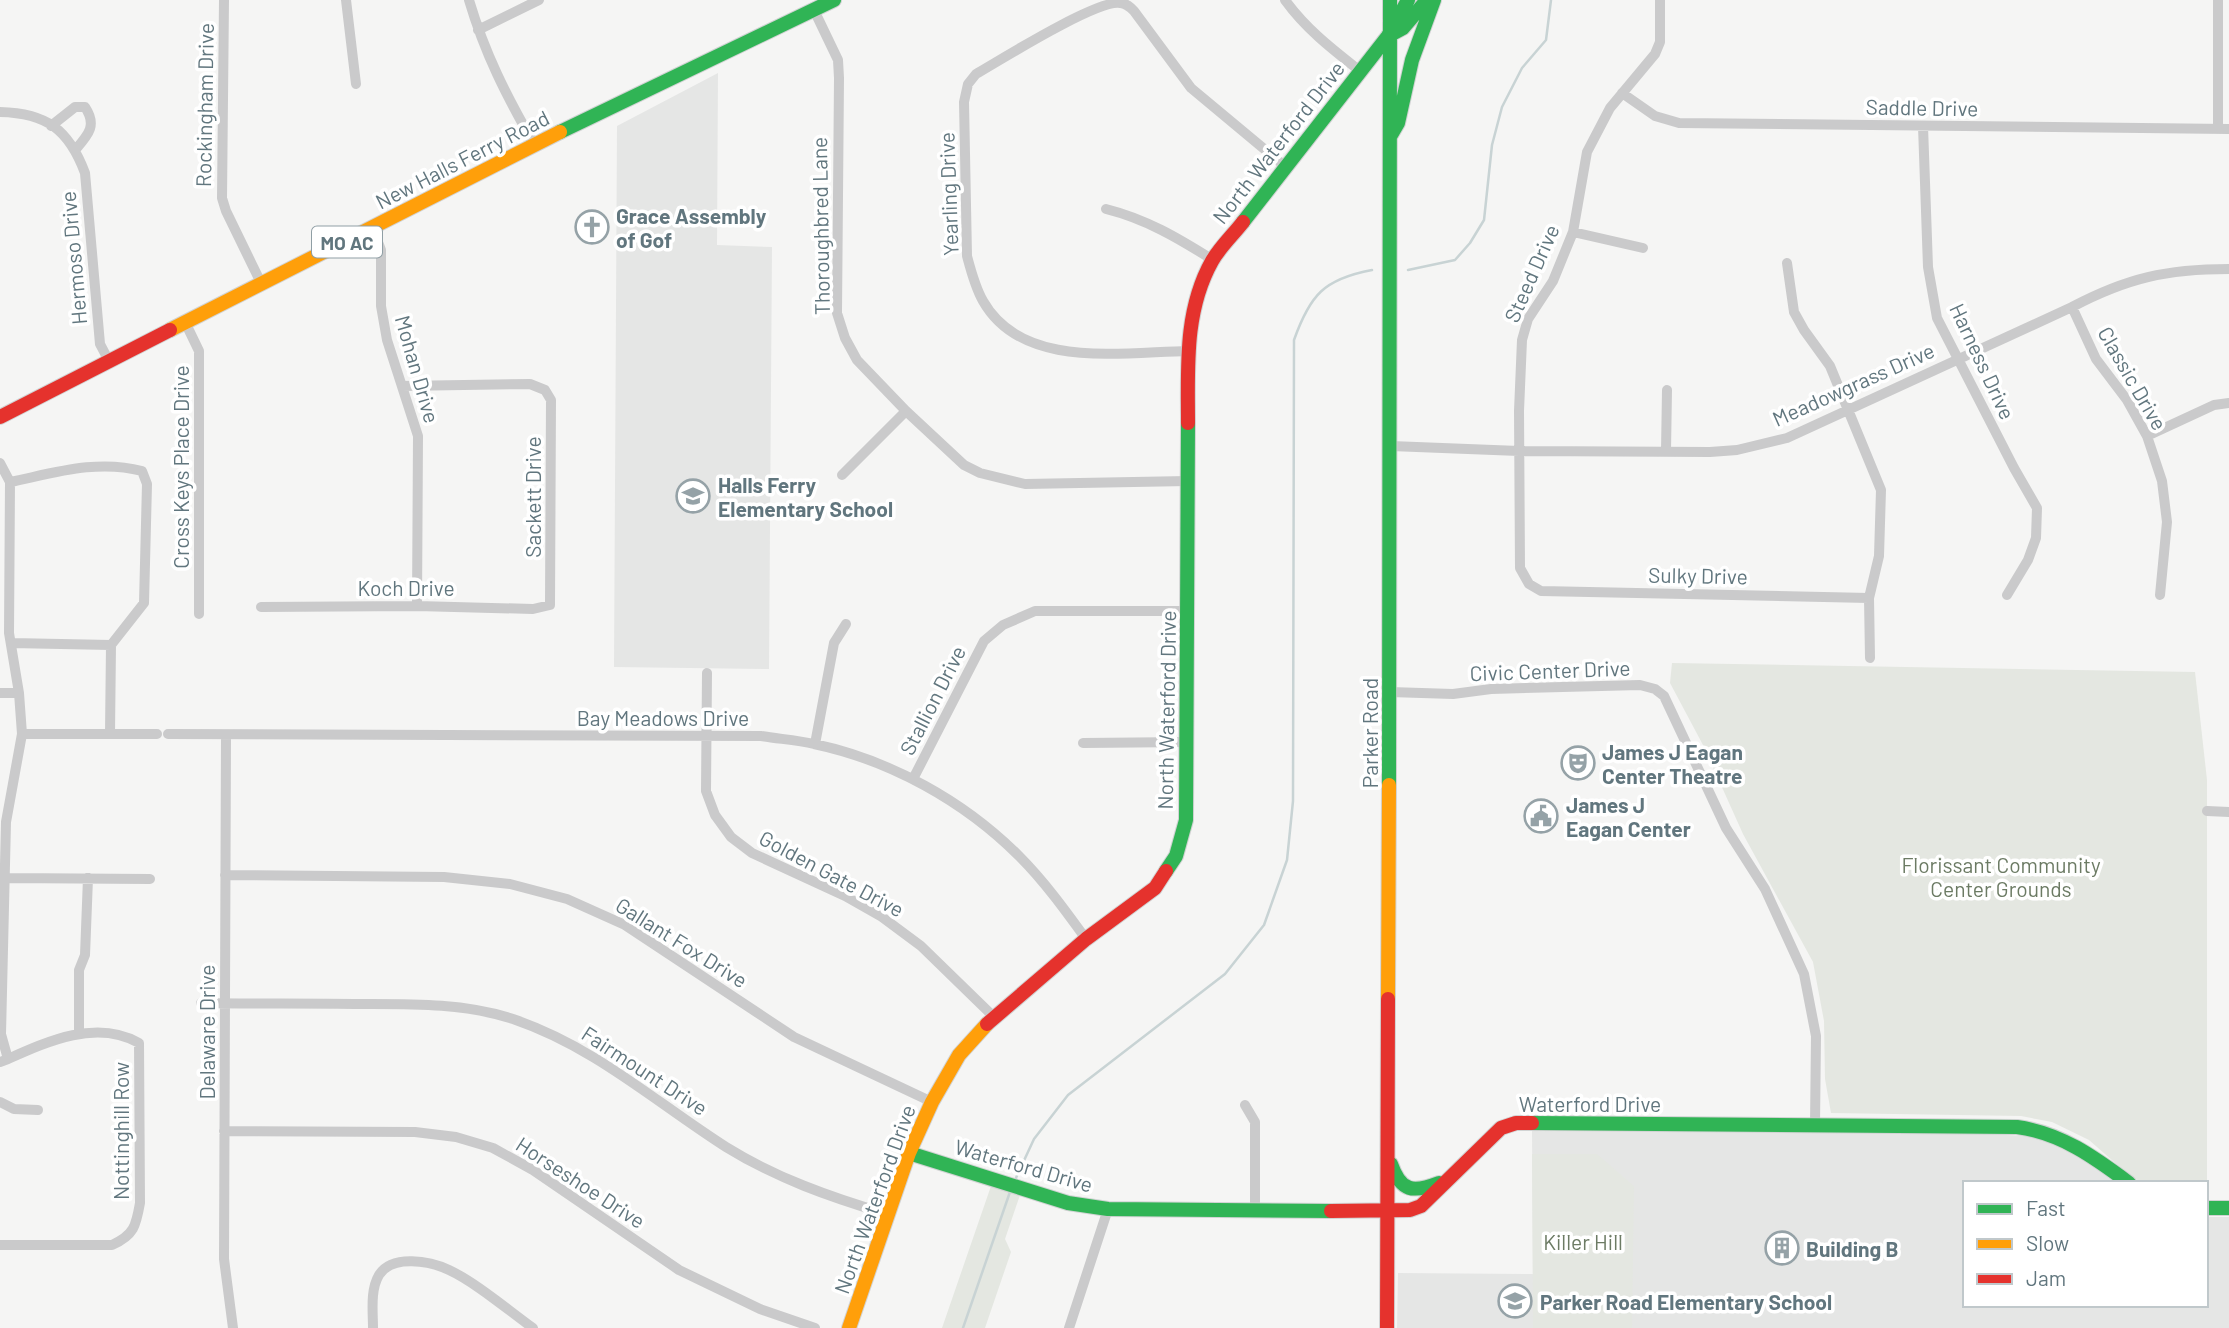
<svg xmlns="http://www.w3.org/2000/svg" width="2229" height="1328" viewBox="0 0 2229 1328" font-family="Barlow,sans-serif">
<rect width="100%" height="100%" fill="#f5f5f4"/>
<path fill="#e5e6e5" d="M718 73 717 245 772 247 769 669 614 667 617 126Z
M1532 1131 1986 1134 2027 1136 2049 1140 2087 1162 2116 1183H1965V1305H2206V1217H2229V1328H1397L1398 1273 1533 1274Z"/>
<path fill="#e4e7e1" d="M1672 663 2195 672 2207 780V1201L2206 1183H2143L2130 1176 2089 1140 2052 1122 2021 1116 1831 1113 1825 1079 1824 1021 1813 962 1743 834 1703 745 1670 683Z
M1532 1154H1597L1634 1186 1632 1328H1533Z
M991 1186 1020 1195 1005 1239 1011 1252 985 1328H942Z"/>
<g fill="none" stroke-linecap="round" stroke-linejoin="round">
<path stroke="#c8d3d4" stroke-width="2.5" d="M1408 270 1455 260 1470 243 1484 220 1492 145 1502 107 1522 68 1546 40 1551 0
M1015 1180 1034 1139 1068 1095 1225 974 1264 925 1287 860 1293 801 1294 340C1310 295 1324 279 1372 270
M963 1328 1011 1189"/>
<defs>
<path id="fast" d="M1390 35 1403 28 1427 0
M560 132 834 0
M1391 135 1398 123 1412 60 1434 0
M1243 222 1388 36 1408 0
M1389 785 1390 0
M1166 871 1176 856 1186 820 1188 423
M1532 1123 2017 1127C2061 1133 2094 1157 2129 1183
M909 1153 1068 1203 1108 1209 1331 1211
M1391 1164C1401 1192 1413 1193 1439 1183
M2206 1208H2229"/>
<path id="slow" d="M170 330 560 132
M1388 999 1389 785
M849 1328 909 1153 932 1102 959 1055 987 1024"/>
<path id="jam" d="M0 417 170 330
M1188 423C1188 368 1184 311 1212 261 1220 247 1233 235 1243 222
M987 1024 1086 939 1155 888 1166 871
M1331 1211 1410 1210 1421 1206 1501 1128 1516 1123H1532
M1387 1328 1388 999"/>
</defs>
<use href="#fast" stroke="#d1d3d3" stroke-width="16"/>
<use href="#slow" stroke="#d1d3d3" stroke-width="16"/>
<use href="#jam" stroke="#d1d3d3" stroke-width="16"/>
<path stroke="#cacacb" stroke-width="10" d="M224 0 222 198 226 211 262 285
M346 0 356 84
M469 0C485 54 506 95 534 144
M1285 0C1306 29 1332 49 1360 71
M1660 0V42L1655 54 1610 108 1587 152 1573 232 1553 281 1528 319 1522 340 1519 411 1520 568 1529 584 1541 591 1869 598
M814 10 838 60 839 78 837 313 845 338 857 360 906 411 964 465 980 473 1025 484 1188 481
M478 30 539 0
M1622 93 1655 116 1679 123 2229 129
M0 112C47 113 69 130 85 173L100 344 110 363
M51 126 75 107H85C97 125 89 134 76 149
M1923 126 1928 267 1937 318 2014 468 2037 508 2036 538 2028 560 2007 595
M2218 129V0
M1106 209C1146 219 1178 238 1213 260
M373 229 381 250V306L387 340 418 436 417 606
M1573 232 1643 248
M1787 263 1794 312 1804 330 1830 366 1881 490 1879 556 1869 598 1870 658
M2072 307 2096 359 2127 400 2147 436 2162 481 2167 522 2160 595
M186 324 199 351V614
M1188 351C1122 352 1022 370 983 301 975 287 971 271 967 256L964 102 968 84 976 74C1002 59 1096 0 1120 3 1126 3 1130 7 1134 11L1191 88 1287 168
M2147 436 2214 405 2229 403
M1391 446 1519 451 1710 452 1737 450 1787 438 2072 307C2127 278 2167 269 2229 269
M1666 451 1667 390
M0 463 10 482 9 633 19 693 22 734 6 822 1 1034 8 1059 0 1062
M842 475 906 411
M10 482C54 473 97 459 142 471L147 484 144 603 111 645 110 733
M261 607 417 606 533 609 550 605 551 400 545 390 530 384 402 386
M11 643 111 645
M707 673 706 791 715 815 731 837 752 853 845 896 882 917 921 946 994 1017
M1390 692 1453 694 1491 689 1640 685 1655 689 1664 696 1726 828 1765 889 1804 974 1816 1036 1815 1125
M0 693H19
M22 734H157
M168 734 761 736C779 739 797 740 814 744 890 760 964 801 1019 856 1044 881 1065 910 1086 939
M226 736 224 1259 233 1328
M1083 743 1187 742
M815 744 834 643 846 624
M913 779 984 641 1003 625 1035 611H1188
M2207 811 2229 812
M225 875 444 877 510 884 567 899 625 925 794 1037 932 1102
M5 878 150 879
M201 1003C254 1004 308 1003 361 1004 411 1004 464 1003 513 1019 595 1047 654 1101 726 1147 776 1178 830 1197 887 1214
M79 1032V970L85 955 88 878
M0 1102 14 1109 38 1110
M1245 1105 1255 1122V1210
M224 1131 415 1132 456 1137 493 1148 533 1170 679 1270 760 1309 815 1328
M0 1245H112C134 1235 136 1226 140 1203L139 1043C97 1019 48 1041 8 1059
M373 1328C373 1312 370 1290 379 1275 392 1254 430 1261 449 1270 475 1282 508 1310 533 1328
M1069 1328 1108 1209"/>
<use href="#fast" stroke="#30b455" stroke-width="14"/>
<use href="#slow" stroke="#ff9f0a" stroke-width="14"/>
<use href="#jam" stroke="#e5322d" stroke-width="14"/>
</g>
<defs>
<symbol id="church-ring" viewBox="-11 -11 22 22"><circle r="9.5" fill="#fff" stroke="#95a2a7" stroke-width="1.5"/><path d="M-1.2-6h2.4v3.5h3.3v2.4h-3.3V6h-2.4V-.1h-3.3v-2.4h3.3Z" fill="#95a2a7"/></symbol>
<symbol id="school-ring" viewBox="-11 -11 22 22"><circle r="9.5" fill="#fff" stroke="#95a2a7" stroke-width="1.5"/><path d="M0-5L7-2L0 1L-7-2ZM-4 1L0 2.5L4 1V4Q0 6-4 4Z" fill="#95a2a7"/></symbol>
<symbol id="theatre-ring" viewBox="-11 -11 22 22"><circle r="9.5" fill="#fff" stroke="#95a2a7" stroke-width="1.5"/><path d="M-5-5.5Q0-4 5-5.5V0Q5 5 0 6Q-5 5-5 0ZM-3.3-2.5H-1v1.5H-3.3ZM1-2.5H3.3v1.5H1ZM-2.8 1Q0 5.5 2.8 1Z" fill="#95a2a7"/></symbol>
<symbol id="civic-ring" viewBox="-11 -11 22 22"><circle r="9.5" fill="#fff" stroke="#95a2a7" stroke-width="1.5"/><path d="M-.6-6.5H3V-4.5H.6V-3L4-1V1h2V6H-6V1h2V-1L-.6-3ZM-1.2 2.5V6h2.4V2.5Z" fill="#95a2a7"/></symbol>
<symbol id="building-ring" viewBox="-11 -11 22 22"><circle r="9.5" fill="#fff" stroke="#95a2a7" stroke-width="1.5"/><path d="M-4-6H4V6H1V3H-1V6H-4ZM-2.5-4.3h1.7v1.8h-1.7ZM.8-4.3h1.7v1.8H.8ZM-2.5-1h1.7V.8h-1.7ZM.8-1h1.7V.8H.8Z" fill="#95a2a7"/></symbol>
</defs>
<g fill-rule="evenodd">
<use href="#church-ring" x="573" y="208" width="38" height="38"/>
<use href="#school-ring" x="674" y="477" width="38" height="38"/>
<use href="#theatre-ring" x="1559" y="744" width="38" height="38"/>
<use href="#civic-ring" x="1522" y="797" width="38" height="38"/>
<use href="#building-ring" x="1763" y="1229" width="38" height="38"/>
<use href="#school-ring" x="1496" y="1282" width="38" height="38"/>
</g>
<g text-anchor="middle" dominant-baseline="central" stroke-width="7" stroke-linejoin="round" paint-order="stroke">
<rect fill="#fff" stroke="#909fa5" stroke-width="2" x="312" y="226.5" width="70" height="31" rx="5"/>
<g font-size="19" font-weight="bold" fill="#61767e">
<text x="347" y="242">MO AC</text>
</g>
<g font-size="21" fill="#61767e" stroke="#fff">
<text transform="translate(204 105) rotate(-89)">Rockingham Drive</text>
<text transform="translate(1922 107) rotate(1)">Saddle Drive</text>
<text transform="translate(1278 142) rotate(-52)">North Waterford Drive</text>
<text transform="translate(462 159) rotate(-27)">New Halls Ferry Road</text>
<text transform="translate(948 194) rotate(-92)">Yearling Drive</text>
<text transform="translate(820 226) rotate(-91)">Thoroughbred Lane</text>
<text transform="translate(73 258) rotate(-95)">Hermoso Drive</text>
<text transform="translate(1531 273) rotate(-66)">Steed Drive</text>
<text transform="translate(1983 361) rotate(65)">Harness Drive</text>
<text transform="translate(418 369) rotate(74)">Mohan Drive</text>
<text transform="translate(2133 378) rotate(60)">Classic Drive</text>
<text transform="translate(1853 384) rotate(-24)">Meadowgrass Drive</text>
<text transform="translate(180 467) rotate(-90)">Cross Keys Place Drive</text>
<text transform="translate(532 497) rotate(-90)">Sackett Drive</text>
<text transform="translate(1698 575) rotate(1)">Sulky Drive</text>
<text x="406" y="587">Koch Drive</text>
<text transform="translate(1550 670) rotate(-2)">Civic Center Drive</text>
<text transform="translate(932 700) rotate(-63)">Stallion Drive</text>
<text transform="translate(1166 710) rotate(-89)">North Waterford Drive</text>
<text x="663" y="717">Bay Meadows Drive</text>
<text transform="translate(1369 733) rotate(-90)">Parker Road</text>
<text transform="translate(832 873) rotate(28)">Golden Gate Drive</text>
<text transform="translate(682 942) rotate(32)">Gallant Fox Drive</text>
<text transform="translate(206 1032) rotate(-90)">Delaware Drive</text>
<text transform="translate(645 1070) rotate(33)">Fairmount Drive</text>
<text x="1590" y="1103">Waterford Drive</text>
<text transform="translate(120 1131) rotate(-90)">Nottinghill Row</text>
<text transform="translate(1024 1165) rotate(16)">Waterford Drive</text>
<text transform="translate(581 1182) rotate(33)">Horseshoe Drive</text>
<text transform="translate(874 1199) rotate(-70)">North Waterford Drive</text>
</g>
<g font-size="21" font-weight="bold" fill="#61767e" stroke="#fff" text-anchor="start">
<text x="616" y="215">Grace Assembly<tspan x="616" dy="24">of Gof</tspan></text>
<text x="718" y="484">Halls Ferry<tspan x="718" dy="24">Elementary School</tspan></text>
<text x="1602" y="751">James J Eagan<tspan x="1602" dy="24">Center Theatre</tspan></text>
<text x="1566" y="804">James J<tspan x="1566" dy="24">Eagan Center</tspan></text>
<text x="1806" y="1248">Building B</text>
<text x="1540" y="1301">Parker Road Elementary School</text>
</g>
<g font-size="21" fill="#6c7b64" stroke="#fff">
<text x="2001" y="864">Florissant Community<tspan x="2001" dy="24">Center Grounds</tspan></text>
<text x="1583" y="1241">Killer Hill</text>
</g>
</g>
<rect x="1963" y="1181" width="245" height="126" fill="#ffffff" stroke="#c0c8cb" stroke-width="2"/>
<rect x="1977" y="1204" width="35" height="10" fill="#30b455" stroke="#c0c8cb" stroke-width="2"/>
<text x="2026" y="1216" font-size="21" fill="#61767e">Fast</text>
<rect x="1977" y="1239" width="35" height="10" fill="#ff9f0a" stroke="#c0c8cb" stroke-width="2"/>
<text x="2026" y="1251" font-size="21" fill="#61767e">Slow</text>
<rect x="1977" y="1274" width="35" height="10" fill="#e5322d" stroke="#c0c8cb" stroke-width="2"/>
<text x="2026" y="1286" font-size="21" fill="#61767e">Jam</text>
</svg>
